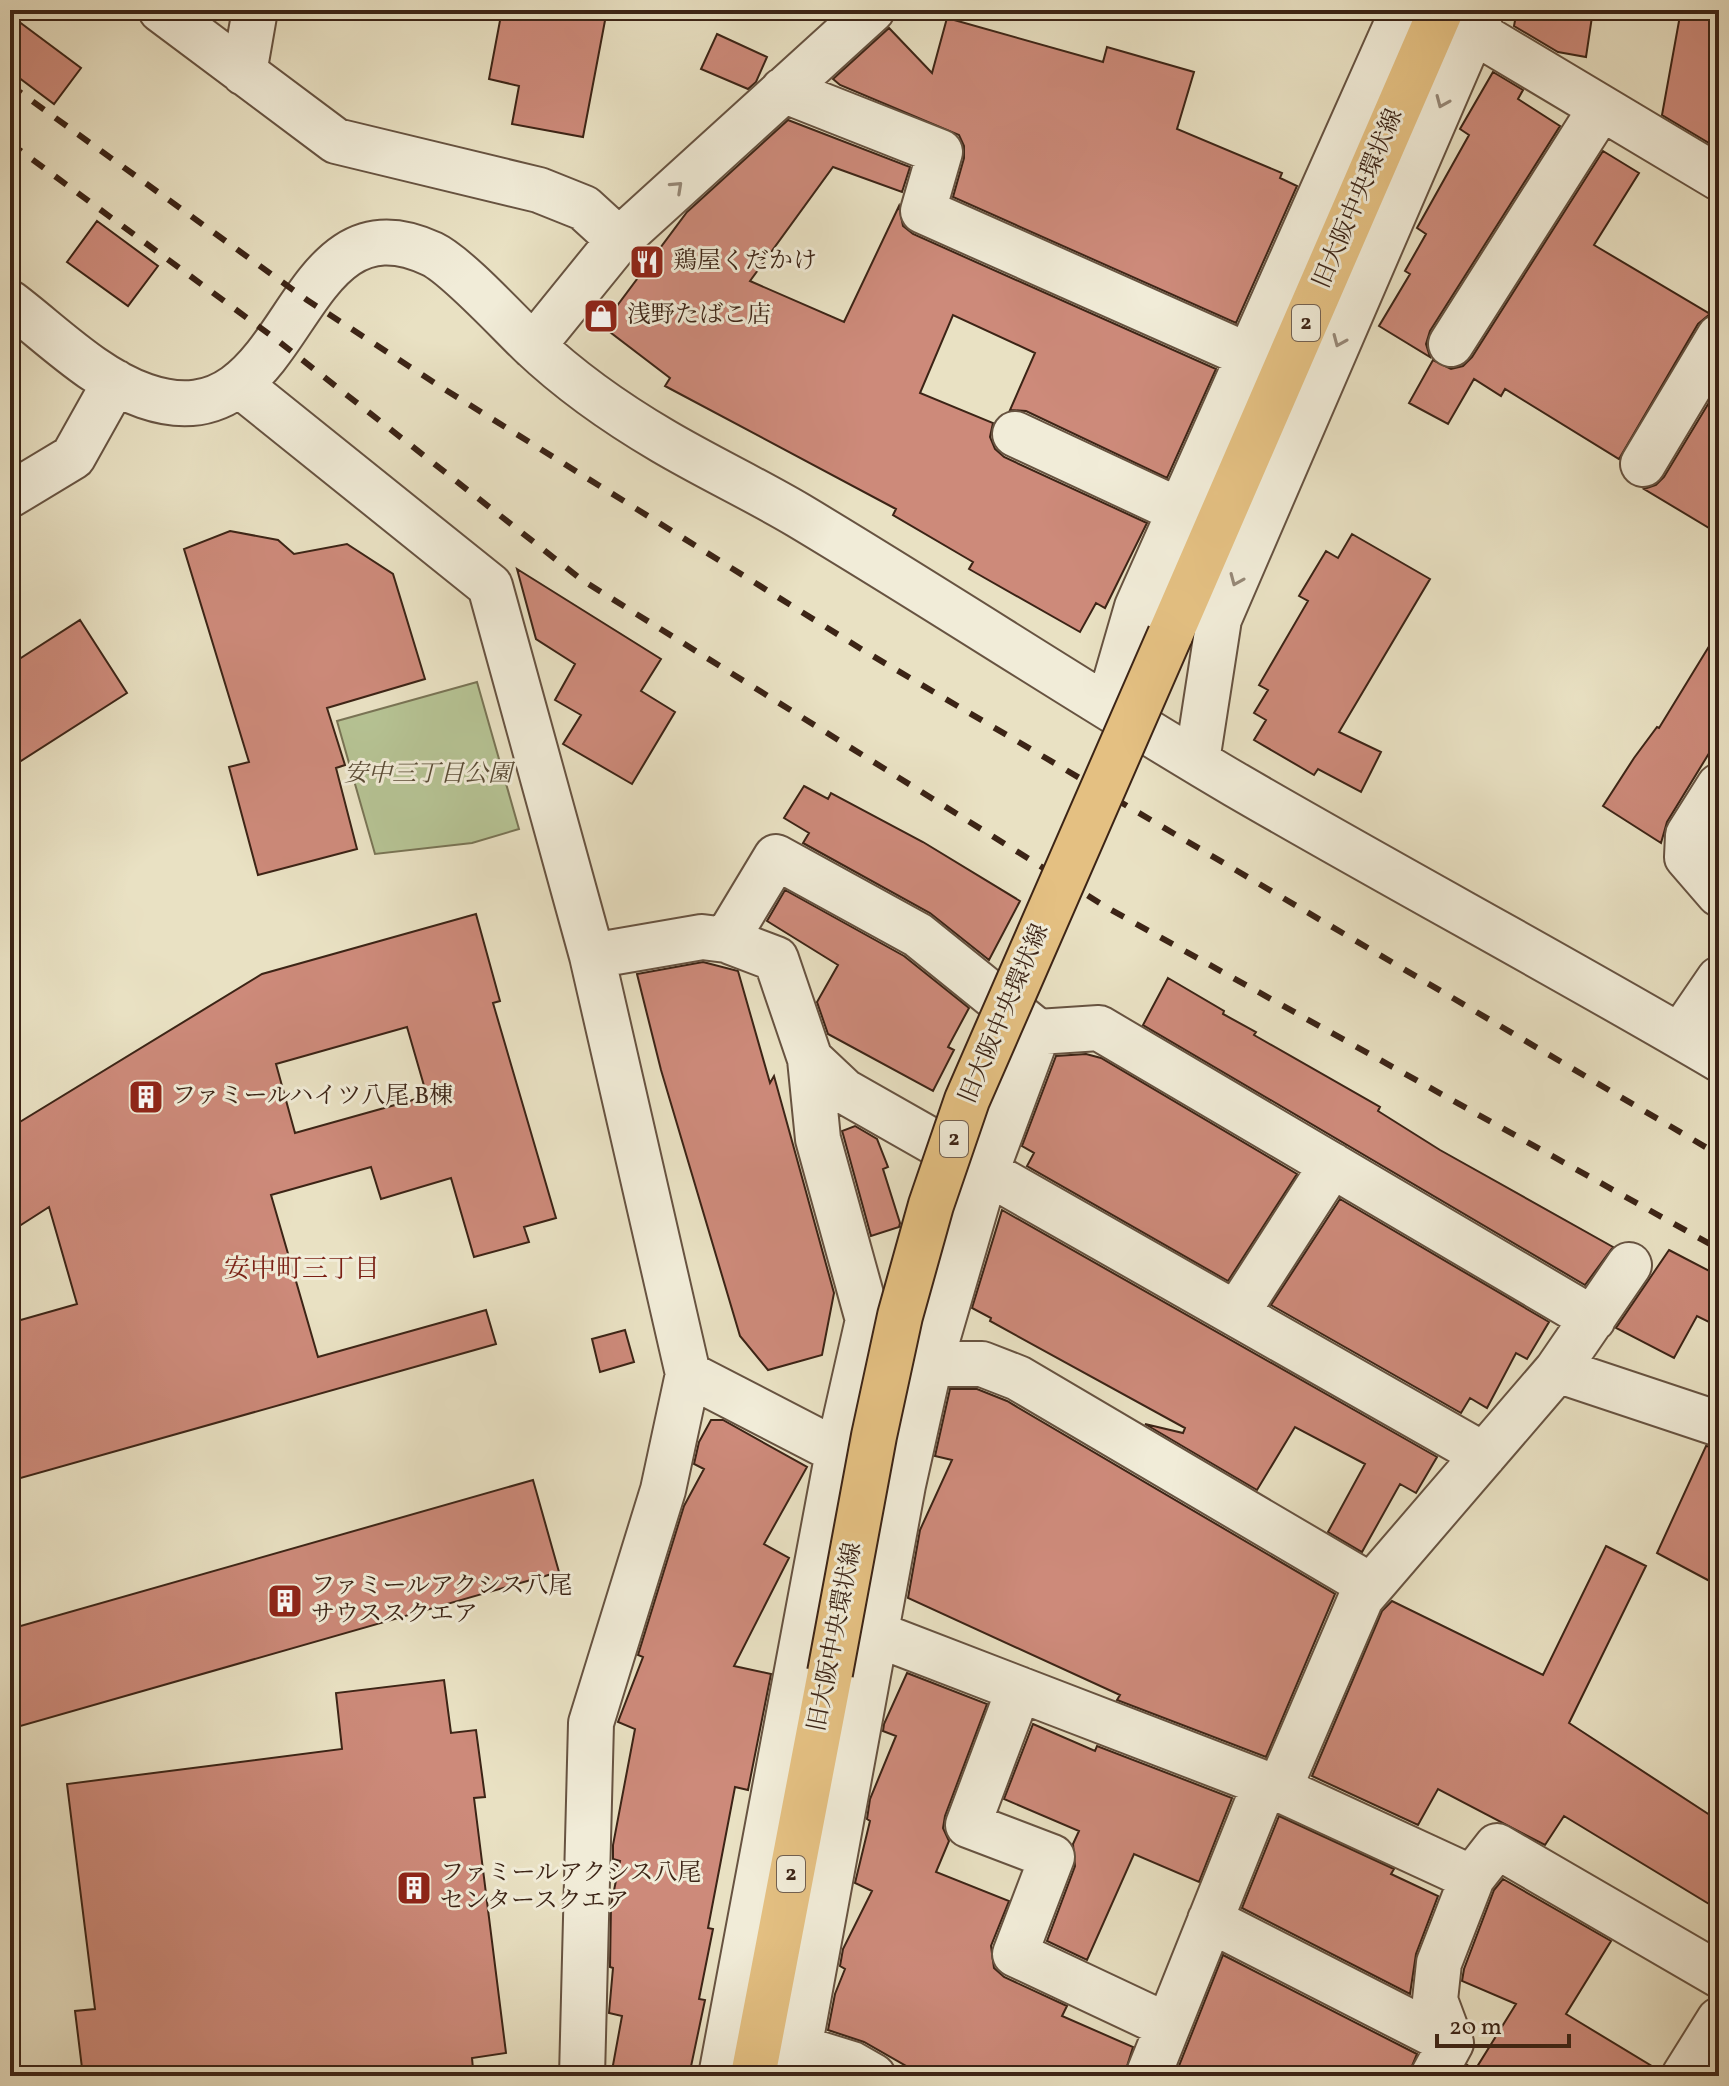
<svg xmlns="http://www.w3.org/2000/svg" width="1729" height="2086" viewBox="0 0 1729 2086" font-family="Vollkorn,'Noto Serif JP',serif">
<rect width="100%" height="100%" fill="#e9e1c3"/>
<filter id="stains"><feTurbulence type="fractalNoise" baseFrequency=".0025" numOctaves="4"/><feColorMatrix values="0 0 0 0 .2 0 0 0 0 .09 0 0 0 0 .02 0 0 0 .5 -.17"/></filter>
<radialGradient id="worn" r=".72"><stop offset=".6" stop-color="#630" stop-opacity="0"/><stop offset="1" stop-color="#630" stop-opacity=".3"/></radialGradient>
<path fill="#b6c394" stroke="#797455" stroke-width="2" d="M477 682 519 829 472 843 375 854 337 721Z"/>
<path fill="#cd8a7a" stroke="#3c2416" stroke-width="2" fill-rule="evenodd" d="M502 10H607L583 137 512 124 519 86 489 79Z
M1517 10H1593L1586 57 1558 52 1514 26Z
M1681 10H1719V149L1662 115Z
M10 15 81 68 54 104 10 71Z
M947 18 1103 62 1107 47 1194 72 1177 129 1282 173 1280 178 1297 186 1236 323 953 197 964 158V146L959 135 840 85 833 79 889 28 932 73Z
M717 34 767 57 756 82 748 89 701 69Z
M1493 72 1523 90 1518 99 1560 126 1430 331 1426 344 1430 357 1379 326 1410 274 1405 271 1426 234 1417 228 1469 135 1460 129Z
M788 120 910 167 902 192 833 167 750 281 844 322 899 206 903 226 913 234 1216 369 1167 478 1026 411 1010 410 1035 353 953 315 920 393 993 423 990 437 995 449 1004 457 1147 523 1105 608 1096 603 1080 632 969 569 973 562 893 515 896 509 665 386 670 378 602 326 687 212Z
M1603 151 1639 173 1594 245 1710 314 1698 324 1619 459 1505 389 1501 396 1474 379 1448 424 1409 403 1433 360 1451 369 1463 366 1472 357Z
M97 221 158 266 128 306 67 262Z
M1719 386V534L1644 489 1656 485 1664 477Z
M230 531 278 540 294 554 347 544 393 574 425 679 327 708 345 765 336 768 357 849 258 875 229 767 249 762 184 549Z
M1352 534 1430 579 1339 732 1381 752 1361 792 1318 769 1314 775 1254 740 1266 720 1254 713 1268 690 1259 685 1308 601 1299 596 1326 551 1338 558Z
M517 569 661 659 641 691 675 712 632 784 563 744 581 715 555 700 575 664 536 639Z
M80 620 127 693 10 768V665Z
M1719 630V737L1667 822 1661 843 1603 806 1634 758 1657 727 1659 728Z
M804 786 828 799 831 793 923 842 1020 901 989 960 930 913 803 843 809 833 784 818Z
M785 890 904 956 969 1008 948 1047 954 1050 933 1091 828 1034 817 1002 838 965 767 921Z
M476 914 500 1001 493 1003 556 1218 524 1227 529 1242 474 1257 451 1178 381 1199 371 1167 271 1195 318 1357 486 1310 496 1344 10 1481V1323L77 1304 49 1207 10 1232V1128L262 974ZM407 1027 427 1096 295 1133 276 1064Z
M703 962 738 971 770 1083 774 1076 834 1293 822 1355 768 1370 740 1336 661 1070 637 974Z
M1168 978 1224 1011 1223 1014 1256 1032 1254 1035 1380 1107 1378 1111 1440 1150 1613 1247 1585 1285 1143 1025Z
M1086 1054 1101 1058 1297 1174 1228 1281 1027 1166 1034 1153 1022 1146 1056 1056Z
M855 1126 877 1139 888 1167 883 1169 900 1223 899 1227 871 1236 843 1134 842 1131Z
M1340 1199 1549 1322 1527 1359 1516 1353 1487 1408 1470 1398 1461 1413 1271 1305Z
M1002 1210 1437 1457 1416 1493 1400 1484 1362 1552 1328 1532 1365 1464 1295 1427 1257 1490 1145 1424 1183 1433 1185 1428 990 1321 991 1318 972 1308Z
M1669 1250 1719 1276V1327L1697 1316 1674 1358 1616 1328Z
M625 1330 634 1362 600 1372 592 1339Z
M950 1389H977L1007 1401 1335 1594 1266 1757 1117 1700 1120 1695 908 1598 920 1530 952 1460 935 1456Z
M711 1420H723L807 1467 764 1544 789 1558 734 1666 771 1674 748 1790 735 1787 708 1928 713 1929 699 1999 705 2000 689 2076H611L622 2016 609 2013 613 1968 610 1967 611 1905 620 1861 613 1859V1845L635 1729 618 1722 643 1657 638 1655 684 1506 704 1469 694 1464 699 1442Z
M1706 1446 1719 1448V1586L1657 1553Z
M533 1480 559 1572 10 1729V1629Z
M1606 1546 1646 1566 1569 1723 1719 1821V1910L1564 1816 1545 1845 1438 1789 1418 1825 1312 1776 1382 1611 1392 1601 1543 1675Z
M907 1673 987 1704 945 1816 943 1828 949 1841 936 1872 1009 1901 991 1946 994 1968 1004 1977 1067 2006 1062 2016 1133 2047 1124 2076H901L906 2066 864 2042 828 2030 835 1994 845 1969 840 1966 843 1949 872 1891 855 1883 870 1821 867 1819 870 1799 896 1736 883 1731 884 1724Z
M444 1680 451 1733 476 1730 485 1797 474 1798 506 2053 472 2058 473 2069 417 2076H83L75 2011 95 2009 67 1784 342 1749 336 1693Z
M1033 1724 1095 1751 1097 1746 1232 1798 1199 1882 1134 1854 1087 1960 1047 1941 1075 1866 1073 1844 1079 1831 1004 1799Z
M1279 1816 1394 1869 1391 1874 1438 1896 1416 1954 1410 1994 1242 1908Z
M1503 1879 1611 1941 1566 2014 1660 2071 1659 2076H1461L1467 2065 1475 2070 1516 2004 1462 1981 1464 1969 1494 1890Z
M1223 1955 1417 2054 1408 2076H1175Z"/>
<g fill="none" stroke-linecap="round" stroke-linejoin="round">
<defs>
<path id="minor" d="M161 10 336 141 539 190 584 208 619 240
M1473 31 1719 178
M244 73 255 10
M783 90 940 152 923 211 1249 356
M10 303C51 334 95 379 145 396 301 450 285 185 432 254 457 266 508 322 531 344 570 381 617 414 663 441 707 467 754 489 798 515 945 603 1088 698 1236 785 1396 878 1559 965 1719 1059
M1451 344 1601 108
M533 346 619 240 872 10
M241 386 490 586 592 956 688 1374 663 1490 591 1723 582 2076
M1015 434 1180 511
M1643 464 1719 337
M10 495 73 457 115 382
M1108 707 1137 607 1403 10
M1197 761 1219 619 1482 10
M1719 786 1688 835 1687 857 1719 894
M726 940 776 857 918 935 1038 1032 1099 1028 1593 1319
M592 956 702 937 726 940 776 959 810 1059 844 1091 1484 1455
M1680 1036 1719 979
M810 1059 818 1139 868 1320 930 1364H982L1018 1378 1371 1586
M1236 1314 1332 1165
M1557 1370 1719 1424
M688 1374 862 1464
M876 1634 1279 1789 1472 1878 1497 1846 1719 1975
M1019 1689 968 1825 1052 1857 1015 1954 1168 2026
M1279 1789 1361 1598 1557 1370 1629 1265
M1210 1920 1451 2043
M800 2048 852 2064 873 2076
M721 2076 838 1452 868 1320
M794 2076 903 1485 930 1364 986 1172 1038 1032
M1148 2076 1264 1786
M1433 2076 1451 2043 1435 2000 1439 1963 1472 1878
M1684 2076 1719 2020"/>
<path id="major" d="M1170 635 1441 10
M753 2076 830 1673"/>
</defs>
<use href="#minor" stroke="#675341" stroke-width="48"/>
<use href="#major" stroke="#3c2416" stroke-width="48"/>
<use href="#minor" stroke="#f1ecd8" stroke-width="44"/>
<use href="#major" stroke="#e4c082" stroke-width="44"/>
<path stroke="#3c2416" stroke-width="6" stroke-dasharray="14 14" stroke-linecap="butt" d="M10 85 307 300 441 387 866 652 1719 1155
M10 143 277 340 582 580 1106 907 1719 1249"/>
<defs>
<path id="major-bridge" d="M830 1673 874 1436 900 1316 931 1205 967 1100 1170 635"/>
</defs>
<use href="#major-bridge" stroke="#3c2416" stroke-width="48" stroke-linecap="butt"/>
<use href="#major-bridge" stroke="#e4c082" stroke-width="44"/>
</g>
<defs><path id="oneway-chevron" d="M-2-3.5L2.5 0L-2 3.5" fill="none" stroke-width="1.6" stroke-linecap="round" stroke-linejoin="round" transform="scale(2)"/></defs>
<g stroke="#968877">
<use href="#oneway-chevron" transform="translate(1442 102) rotate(113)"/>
<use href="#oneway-chevron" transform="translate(677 187) rotate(-43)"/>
<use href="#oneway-chevron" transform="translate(1339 341) rotate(113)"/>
<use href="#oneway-chevron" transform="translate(1236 580) rotate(113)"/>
</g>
<defs>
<symbol id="restaurant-square" viewBox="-11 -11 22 22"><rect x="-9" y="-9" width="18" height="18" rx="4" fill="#8f2418" stroke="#f1ecd8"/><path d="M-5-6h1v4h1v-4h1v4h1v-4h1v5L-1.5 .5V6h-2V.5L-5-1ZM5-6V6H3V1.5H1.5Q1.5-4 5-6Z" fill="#fff"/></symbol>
<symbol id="shop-square" viewBox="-11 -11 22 22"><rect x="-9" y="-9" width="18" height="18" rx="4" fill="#8f2418" stroke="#f1ecd8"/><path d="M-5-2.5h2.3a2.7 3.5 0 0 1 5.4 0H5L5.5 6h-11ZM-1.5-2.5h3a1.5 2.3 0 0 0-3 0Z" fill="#fff"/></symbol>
<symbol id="building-square" viewBox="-11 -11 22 22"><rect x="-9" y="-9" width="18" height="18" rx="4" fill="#8f2418" stroke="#f1ecd8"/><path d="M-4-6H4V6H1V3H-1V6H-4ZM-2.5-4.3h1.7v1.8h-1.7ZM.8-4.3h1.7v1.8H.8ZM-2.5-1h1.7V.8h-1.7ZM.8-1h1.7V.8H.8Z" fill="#fff"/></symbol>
</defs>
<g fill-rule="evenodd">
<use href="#restaurant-square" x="627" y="242" width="40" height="40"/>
<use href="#shop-square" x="581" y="296" width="40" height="40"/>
<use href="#building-square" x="126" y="1077" width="40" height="40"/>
<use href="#building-square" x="265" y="1581" width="40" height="40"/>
<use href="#building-square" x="394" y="1868" width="40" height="40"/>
</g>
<g text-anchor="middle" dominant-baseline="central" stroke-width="6" stroke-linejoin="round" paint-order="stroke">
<g fill="#f1ecd8" stroke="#726050" stroke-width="2">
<rect x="1292" y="305" width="28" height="36" rx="6"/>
<rect x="940" y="1121" width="28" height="36" rx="6"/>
<rect x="777" y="1856" width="28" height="36" rx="6"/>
</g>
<g font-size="22" font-weight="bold" fill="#3c2416">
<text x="1306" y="323">2</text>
<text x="954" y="1139">2</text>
<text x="791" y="1874">2</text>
</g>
<g font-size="24" fill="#3c2416" stroke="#f1ecd8">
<text transform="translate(1359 199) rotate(-67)">旧大阪中央環状線</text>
<text transform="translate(1005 1014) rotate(-67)">旧大阪中央環状線</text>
<text transform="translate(836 1637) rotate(-79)">旧大阪中央環状線</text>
</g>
<g font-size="24" fill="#3c2416" stroke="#f1ecd8" text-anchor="start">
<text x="673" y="262">鶏屋くだかけ</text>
<text x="627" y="316">浅野たばこ店</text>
<text x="172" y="1097">ファミールハイツ八尾 B棟</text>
<text x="311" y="1587">ファミールアクシス八尾<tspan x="311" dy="28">サウススクエア</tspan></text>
<text x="440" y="1874">ファミールアクシス八尾<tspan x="440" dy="28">センタースクエア</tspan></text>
</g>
<g font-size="24" font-style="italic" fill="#5a4c36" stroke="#f1ecd8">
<text x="428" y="775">安中三丁目公園</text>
</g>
<g font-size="26" fill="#7a1f14" stroke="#f1ecd8">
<text x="302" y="1270">安中町三丁目</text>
</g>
</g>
<rect width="1729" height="2086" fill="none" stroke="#e9e1c3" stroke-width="40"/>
<rect x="12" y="12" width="1705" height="2062" fill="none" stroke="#3c2416" stroke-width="4"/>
<rect x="20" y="20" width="1689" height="2046" fill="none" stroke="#3c2416" stroke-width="2"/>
<path d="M1437 2034v12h132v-12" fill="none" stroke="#3c2416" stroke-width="4"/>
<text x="1449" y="2034" font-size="24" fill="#3c2416" stroke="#f1ecd8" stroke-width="6" paint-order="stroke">20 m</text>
<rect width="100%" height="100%" filter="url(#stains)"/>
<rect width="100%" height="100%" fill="url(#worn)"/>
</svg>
